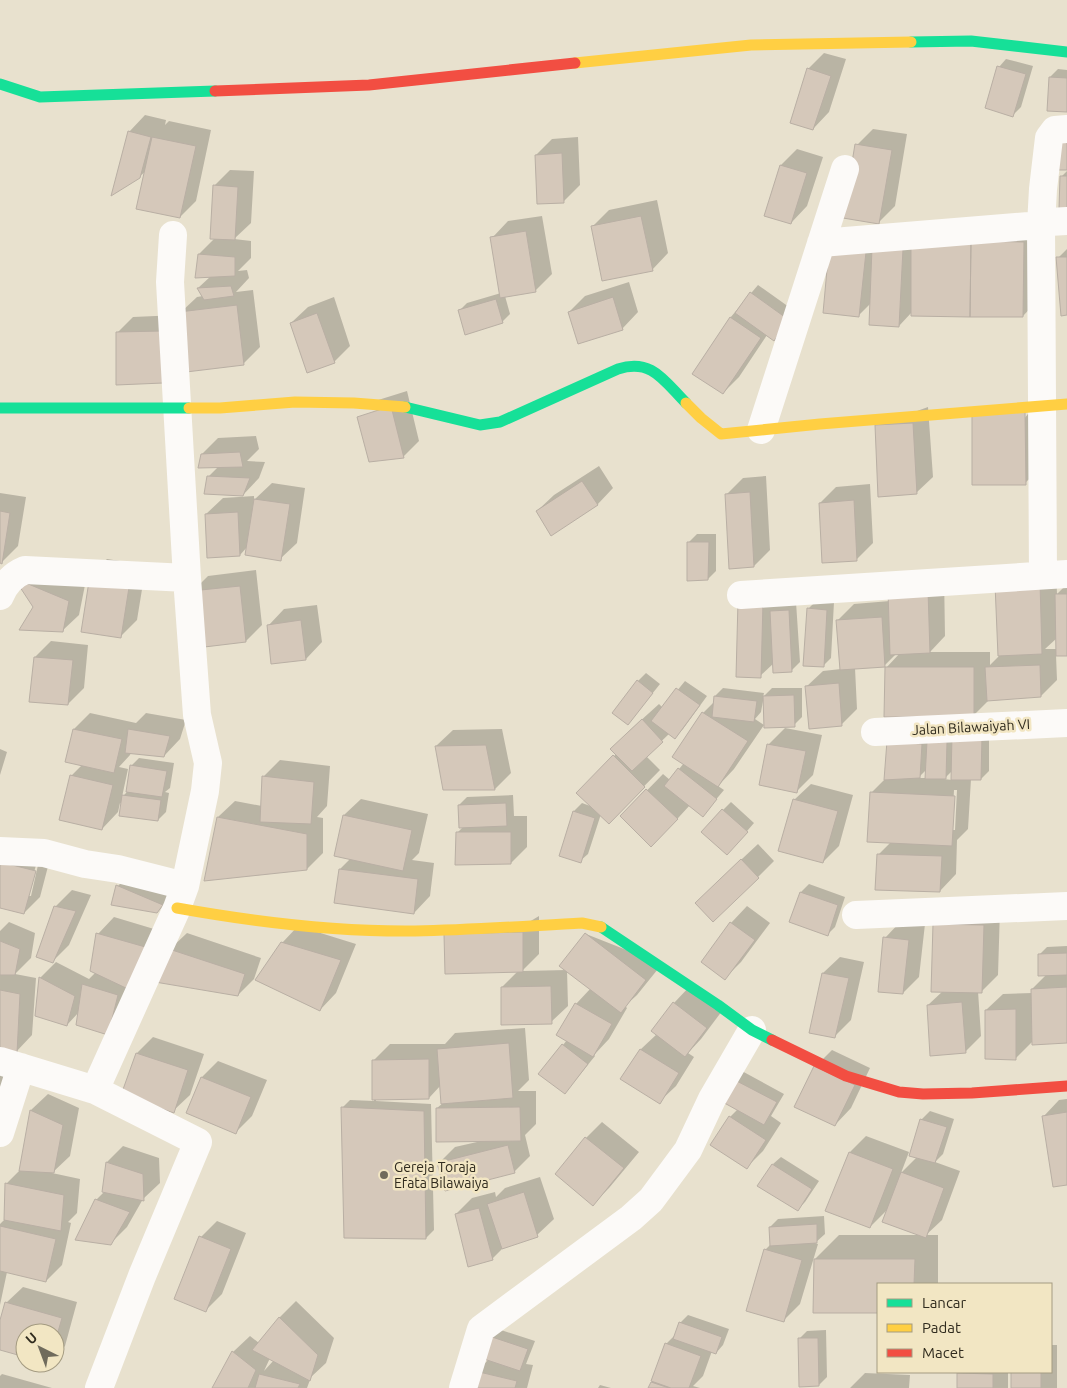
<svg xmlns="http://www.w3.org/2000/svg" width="1067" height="1388" viewBox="0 0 1067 1388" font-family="Ubuntu,sans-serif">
<rect width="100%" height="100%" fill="#e8e1ce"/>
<path fill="#0003" fill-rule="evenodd" d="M824 53 846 59 829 112 813 129 808 69Z
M1006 59 1033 66 1021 107 1013 115 999 67Z
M1058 69 1067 70V111L1050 77Z
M145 115 166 120 165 125 169 121 211 130 196 201 180 217 146 171 139 177 129 132Z
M873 129 907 134 895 206 878 223 857 145Z
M578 137 580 185 564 201 536 155 552 139Z
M797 149 823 157 807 206 791 223 781 165Z
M230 170 254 171 251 223 234 239 251 241V258L238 271 247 270 249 278 236 292 253 290 260 347 243 364 180 313 197 297 203 296 198 288 211 276 199 254 215 238 214 186Z
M1067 171V208L1061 177Z
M657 200 668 253 652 270 592 227 609 210Z
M542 216 552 274 535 291 505 296 510 314 502 322 459 311 467 303 501 293 492 238 508 221Z
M1040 226 1039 299 1023 316 912 315V312L899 326 871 303 859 315 831 249Z
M1067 249V314L1058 258Z
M629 282 638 312 622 329 569 312 585 296Z
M758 285 796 312 767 335 739 377 723 393 730 318Z
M334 297 350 346 334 362 291 323 308 307Z
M178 315 179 366 117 333 133 317Z
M407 391 419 441 403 457 375 401Z
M1041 397 1042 467 1025 483 974 484Z
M928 407 933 477 916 493 876 426Z
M256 436 259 449 247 461 265 462 259 478 243 495 208 477 219 466 202 454 218 438Z
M599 466 613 488 597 505 537 511 554 495Z
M766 476 770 550 754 566 727 494 743 478Z
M272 483 305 488 297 543 280 559 248 546 240 555 206 514 223 498 254 496V500Z
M870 484 873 543 857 559 820 503 836 487Z
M0 493 26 497 18 546 2 562H0Z
M697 534H716V571L708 579 689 542Z
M107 559 146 565 137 620 121 636 91 575Z
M1056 566 1057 594 1067 584V655H1056L1057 680 1041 696 990 699 973 716 886 668 900 653H897L884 666 855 668 857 709 841 725 806 687 823 671 841 669 838 620 854 604 890 601 944 574 945 636 930 652H990V665L999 656 996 584ZM1057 638V649H1045Z
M256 570 262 625 246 641 198 647 192 592 208 576Z
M16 578 85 585 79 615 62 631 34 607Z
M756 585 796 602 800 662 792 670 774 663 760 676Z
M816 601 834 602 831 658 823 666 808 609Z
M317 605 322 642 306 659 268 626 284 609Z
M51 641 88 645 84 688 68 704 35 657Z
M646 673 660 684 628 724 638 681Z
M685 681 707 696 683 729 675 737 670 733 646 756 660 770 609 822 601 814 588 854 580 861 561 855 574 811 582 803 593 807 578 793 616 754 628 732 659 704 663 708Z
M723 688 764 693 763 697 772 688H802V717L794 725 763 701 761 712 755 719 764 725 734 769 718 786 724 790 703 815 690 805 668 829 622 816 663 774 670 780 684 763 674 757 703 713 715 701V696Z
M90 713 136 723 146 713 186 720 180 739 164 756 131 752 130 755 119 767 128 769 122 797 127 792 131 766 139 758 174 763 170 788 165 792 169 793 166 812 158 820 120 803 118 812 102 829 71 776 82 765 67 761 74 729Z
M785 728 822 735 813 775 797 791 760 784 769 744Z
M502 729 511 773 495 789H444L436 746 453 730Z
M989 729V771L981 779H971L968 829 957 840 956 874 940 891 878 855 891 842 871 793 885 779 888 742ZM927 769V778H918ZM952 771V780L944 779ZM954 790H957L955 830H952Z
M0 749 7 752 0 775Z
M280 760 330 766 327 806 317 817 323 818V853L307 869 218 817 235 801 262 806 263 777Z
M811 784 853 795 839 846 823 862 794 800Z
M513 795 514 816H527V847L511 863 457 833 463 827 459 805 467 797Z
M361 799 428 814 419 853 412 860 434 863 430 896 414 913 340 869 351 858 335 855 344 815Z
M731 802 754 823 735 845 723 810Z
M758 844 774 861 758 877 713 886Z
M0 845 51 855 40 897 24 913 0 907ZM36 865H38L31 896H28Z
M134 869 173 895 157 912 112 904 118 886Z
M809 884 845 897 835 927 827 935 801 892Z
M72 890 91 895 69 945 52 962 55 907Z
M747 906 770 923 741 962 725 978 703 962 731 923Z
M1000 909 998 975 982 991H978L981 1036 965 1052 928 1005 943 991 934 925Z
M539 916V954L522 971 567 970 568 1006 551 1022 502 987 518 971 446 972Z
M114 917 164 932 108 1034 79 1012 67 1025 40 978 56 962 89 979 96 972 98 934Z
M901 921 925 924 919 977 903 993 885 938Z
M9 922 35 933 31 958 15 974 36 978 32 1035 16 1052 0 1050V931Z
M298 926 356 944 336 993 320 1010 282 943Z
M187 933 261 958 254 979 238 995 170 949Z
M586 934 662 964 637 995 625 1006 627 1008 609 1039 594 1055 595 1056 565 1093 563 1045 567 1040 576 1004 591 988Z
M1067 946V1042L1034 1040 1016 1058 986 1010 1003 994 1032 993V989L1046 975 1039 955 1047 947Z
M840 957 864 962 851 1020 834 1037 823 973Z
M690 986 722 1011 701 1039 688 1053 694 1057 676 1086 659 1102 622 1079 641 1049 657 1034 653 1031 674 1003Z
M525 1028 529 1080 518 1091H536V1124L525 1135 530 1156 514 1172 439 1163 455 1147 477 1142 437 1108 443 1103 441 1085 429 1098 376 1099V1101L431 1104 434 1230 426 1238 342 1108 350 1100 374 1101 373 1061 390 1044H445L455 1033Z
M153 1037 204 1054 190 1095 173 1111 123 1095 137 1053Z
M832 1050 870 1068 851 1108 835 1125 816 1066Z
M0 1058 13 1062 0 1105Z
M218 1061 267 1080 252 1116 236 1132 202 1077Z
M740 1070 784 1094 771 1116 781 1123 763 1151 746 1168 712 1145 730 1117 738 1109 721 1100Z
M48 1094 79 1108 70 1156 52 1173 80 1179 77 1213 68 1222 71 1223 62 1265 46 1281 7 1272 0 1305V1224L5 1219 7 1183 21 1169 31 1110Z
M1067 1099V1183L1043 1117 1059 1100Z
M930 1111 954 1119 943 1154 935 1162 960 1171 942 1220 926 1235H938V1284H878V1312H815V1259L839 1235H922L889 1208 870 1227 850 1152 866 1136 909 1152 901 1173 917 1157 911 1155 922 1119Z
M602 1122 639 1152 609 1188 593 1204 586 1138Z
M123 1146 159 1158 160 1183 143 1199 127 1227 110 1244 96 1200 105 1191 107 1162Z
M781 1157 819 1181 805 1202 797 1210 773 1164Z
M540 1177 554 1219 537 1235 505 1246 492 1259 456 1214 472 1198 495 1192 496 1197 505 1188Z
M824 1216 825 1234 815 1243 818 1244 800 1304 784 1320 765 1250 771 1244 770 1227 778 1219Z
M217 1221 246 1233 222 1294 206 1310 201 1237Z
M23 1287 77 1302 65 1346 55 1356V1333H25V1356L0 1349V1325L6 1303Z
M296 1301 334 1338 326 1363 311 1377 307 1388H213L233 1352 250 1336 259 1343 280 1317ZM270 1358 274 1360 264 1371Z
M688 1315 729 1329 723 1345 716 1353 712 1351 703 1376 693 1386 700 1388H650L666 1344 676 1334 680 1323Z
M498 1329 535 1341 526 1364 533 1365 527 1388H472L476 1372 489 1359 490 1337Z
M826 1330 827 1377 819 1385 799 1339 807 1331Z
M1051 1345H1057V1388H1012L1013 1372H1051Z
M960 1372H1008V1388H958V1373Z
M865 1373 910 1375 909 1388H850Z
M2 1374 52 1388H0V1376Z
M600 1385 611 1388H598Z"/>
<path fill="#d5c8ba" stroke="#b9afa4" d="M997 66 1026 74 1013 117 985 108Z
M807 68 831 76 813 130 790 123Z
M1049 77 1067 78V112L1047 111Z
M128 131 151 137 140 178 111 196Z
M152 137 196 146 180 218 136 209Z
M1057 141H1067V170H1057Z
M855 144 892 150 879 224 843 218Z
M562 153 564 203 537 204 535 155Z
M780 165 807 173 791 224 764 216Z
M1060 176H1067V209H1059Z
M213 185 238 187 235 240 210 239Z
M641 216 653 271 602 281 591 226Z
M526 231 536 292 500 298 490 237Z
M911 240H971L970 317 911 316Z
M971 241 1024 242 1023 317H970Z
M829 248 866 252 859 317 823 313Z
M872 248 903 249 899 327 869 325Z
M198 254 235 257V276L195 278Z
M1056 257H1067V315L1061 316Z
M231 286 234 296 204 300 197 288Z
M750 292 789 320 774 341 735 313Z
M613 297 623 330 578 344 568 312Z
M496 299 503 323 465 335 458 310Z
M237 305 244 365 186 372 179 312Z
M317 313 335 363 307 373 290 323Z
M730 317 761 338 723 394 692 374Z
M162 331 163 383 116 385V332Z
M391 406 404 458 369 462 357 417Z
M1025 412 1026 485H972V413Z
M913 423 917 494 878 497 875 425Z
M240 452 243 467 198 468 201 454Z
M207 476 250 478 243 496 204 494Z
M582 481 598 505 551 536 536 511Z
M750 492 754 567 729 569 725 494Z
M254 499 290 504 281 561 245 555Z
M854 500 857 561 822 563 819 503Z
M0 511 10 513 2 564 0 563Z
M238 512 240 556 207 558 205 514Z
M687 542H709L708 580 687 581Z
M90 575 130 581 121 638 81 632Z
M14 578 69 601 63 632 19 630 33 607Z
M1040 582 1042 654 998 656 995 584Z
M240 586 246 642 196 648 191 591Z
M928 590 930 653 890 655 888 591Z
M1055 594H1067V656H1056Z
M738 601 763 602 761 678 736 677Z
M807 608 827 610 824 667 803 666Z
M789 610 792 672 773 673 770 611Z
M882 617 885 667 840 670 836 620Z
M301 620 306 660 271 664 267 625Z
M34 657 73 660 68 705 29 702Z
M1040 665 1041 697 987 701 985 667Z
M885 667H974V717H884Z
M637 680 653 693 628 725 612 713Z
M839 683 842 726 809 729 805 686Z
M676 688 700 705 675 739 651 721Z
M794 695 795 727 764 728 763 696Z
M714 696 757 701 754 722 712 717Z
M702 712 748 741 718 787 672 757Z
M642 719 663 742 632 771 610 749Z
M73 729 122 739 114 773 65 762Z
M128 729 170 736 164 757 125 753Z
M952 736H982L981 780H951Z
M887 741 922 744 920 778 884 780Z
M927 741 947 742 946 779H925Z
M767 744 806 751 797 793 759 785Z
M486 745 495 790H443L435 746Z
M613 755 645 787 609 824 576 793Z
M130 765 167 771 162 797 126 792Z
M678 768 717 799 703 817 664 786Z
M70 775 113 785 102 830 59 820Z
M262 776 314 782 311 824 260 822Z
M646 789 678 819 651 847 620 816Z
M870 792 955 796 952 846 867 842Z
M122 795 161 800 158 821 119 816Z
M793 799 838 811 823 863 778 851Z
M506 803 507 826 459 828 458 805Z
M722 809 748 832 727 855 701 832Z
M573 811 595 818 581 863 559 856Z
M343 815 412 830 403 871 334 856Z
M217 817 307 834V870L204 881Z
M456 832H511V864L455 865Z
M877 854 942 856 940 892 875 890Z
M741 859 759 878 713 922 695 903Z
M0 862 36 871 24 914 0 908Z
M339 869 418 879 414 914 334 903Z
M116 885 163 905 157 913 111 905Z
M800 892 838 905 828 936 789 922Z
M54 906 76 911 53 963 36 957Z
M730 922 755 940 725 980 701 962Z
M933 924 984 925 982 993 931 992Z
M523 932V972L445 974 444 934Z
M96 933 149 948 128 989 90 971Z
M585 933 646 980 621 1013 559 966Z
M883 937 909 940 903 994 878 992Z
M0 941 20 949 15 975H0Z
M281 942 341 960 320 1011 255 980Z
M169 949 245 974 238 996 155 982Z
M1067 953V975L1038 976V954Z
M822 973 849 978 835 1038 809 1033Z
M39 977 75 996 67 1026 35 1016Z
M82 984 118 995 108 1035 76 1025Z
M551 986 552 1024 501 1025V987Z
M1067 987V1043L1032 1045 1031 989Z
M0 990 20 994 17 1053 0 1052Z
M673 1002 707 1028 685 1057 651 1031Z
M962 1002 966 1053 930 1056 927 1005Z
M575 1003 612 1024 593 1057 556 1035Z
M1016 1009V1060L985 1059V1010Z
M509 1043 513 1098 441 1104 437 1049Z
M562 1044 588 1064 565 1094 538 1074Z
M640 1049 679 1073 660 1104 620 1079Z
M136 1053 188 1070 174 1113 121 1095Z
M429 1059V1099L372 1100V1060Z
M814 1066 855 1085 835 1126 794 1107Z
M201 1077 251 1097 236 1134 186 1113Z
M731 1078 777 1102 764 1125 719 1100Z
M341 1107 424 1111 426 1239 344 1238Z
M520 1107 521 1141 436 1142V1108Z
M30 1110 63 1125 54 1173 19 1171Z
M1067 1112V1185L1053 1187 1042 1116Z
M729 1116 766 1140 747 1169 710 1145Z
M920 1119 947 1127 935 1163 909 1156Z
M585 1137 624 1168 593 1206 555 1174Z
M508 1145 515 1173 445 1191 437 1163Z
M849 1152 893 1169 870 1228 825 1211Z
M106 1162 143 1174 144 1201 102 1192Z
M772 1164 812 1189 798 1211 757 1186Z
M901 1172 944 1188 926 1238 882 1222Z
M5 1183 64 1195 61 1231 4 1220Z
M524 1192 538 1237 502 1249 487 1204Z
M95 1199 130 1212 111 1245 75 1240Z
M479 1208 493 1260 468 1267 455 1214Z
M817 1224V1243L770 1246 769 1227Z
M0 1226 56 1239 46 1282 0 1271Z
M199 1236 231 1249 206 1312 174 1299Z
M764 1249 802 1260 784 1322 746 1311Z
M814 1259H915L914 1284H878V1313H813Z
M5 1302 62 1318 55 1342V1333H25V1357L0 1350V1320Z
M279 1317 318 1355 310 1381 252 1350Z
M679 1322 722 1337 716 1354 673 1339Z
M489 1336 528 1349 520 1371 481 1358Z
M798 1338H818L819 1386 799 1387Z
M665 1343 701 1356 689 1388H671L651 1381Z
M232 1351 256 1370 248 1388H212Z
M475 1371 517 1381 515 1388H471Z
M1011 1372H1041V1388H1011Z
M957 1373 993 1374V1388H957Z
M259 1374 300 1384 298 1388H255Z
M651 1382 669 1388H648Z"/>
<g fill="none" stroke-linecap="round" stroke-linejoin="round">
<path stroke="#fcfaf8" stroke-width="28" d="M1067 129 1055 130 1049 138 1043 189 1041 225 1049 222 1067 221
M821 243 1041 225 1043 575
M761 430 845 169
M741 595 1067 574
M0 596C5 583 13 575 25 570L187 578
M875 732 1067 723
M0 851 44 853 85 864 118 869 185 886
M856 915 1067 906
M0 1061 95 1090 198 1142 142 1276 99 1388
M95 1090 177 908 185 886 205 791 208 763 197 715 187 578 170 282 173 235
M0 1133 21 1067
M463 1388 481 1329 631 1218 651 1200 688 1150 712 1099 752 1030"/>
<path stroke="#16e098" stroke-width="11" d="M911 42 971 41 1067 52
M0 84 40 97 215 91
M405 407 480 425 500 422 618 369C652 358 664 381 686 403
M0 408H189
M601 927 718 1005 752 1030 772 1040"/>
<path stroke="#ffcf43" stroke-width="11" d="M575 63 751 45 911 42
M686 403 701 418 721 434 820 424 1067 404
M189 408H220L295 402 354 403 405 407
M177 908C255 922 336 932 415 931 471 930 526 926 582 923L601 927"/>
<path stroke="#f24e42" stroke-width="11" d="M215 91 369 85 575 63
M772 1040 846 1076 899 1092 923 1094 972 1093 1067 1086"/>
</g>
<circle fill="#706b5c" stroke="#f2e6c3" stroke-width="2" cx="384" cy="1175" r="5"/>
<g text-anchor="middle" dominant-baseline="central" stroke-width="5" stroke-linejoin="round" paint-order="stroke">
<g font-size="14" fill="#302b1e" stroke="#f2e6c3">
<text transform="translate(971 727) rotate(-3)">Jalan Bilawaiyah VI</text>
</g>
<g font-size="14" fill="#302b1e" stroke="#f2e6c3" text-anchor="start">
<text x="394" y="1167">Gereja Toraja<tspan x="394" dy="16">Efata Bilawaiya</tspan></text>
</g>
</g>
<rect x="877" y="1283" width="175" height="90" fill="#f2e6c3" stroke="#a49b81"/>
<rect x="887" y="1299" width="25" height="8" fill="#16e098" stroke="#a49b81"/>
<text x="922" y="1308" font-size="15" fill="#302b1e">Lancar</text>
<rect x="887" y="1324" width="25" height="8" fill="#ffcf43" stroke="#a49b81"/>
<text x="922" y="1333" font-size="15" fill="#302b1e">Padat</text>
<rect x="887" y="1349" width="25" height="8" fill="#f24e42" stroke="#a49b81"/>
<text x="922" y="1358" font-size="15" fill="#302b1e">Macet</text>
<g transform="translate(40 1348) rotate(318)"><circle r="24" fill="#f2e6c3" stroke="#a49b81"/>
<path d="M0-4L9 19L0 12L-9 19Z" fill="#706b5c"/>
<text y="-8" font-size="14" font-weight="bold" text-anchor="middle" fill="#302b1e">U</text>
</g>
</svg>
